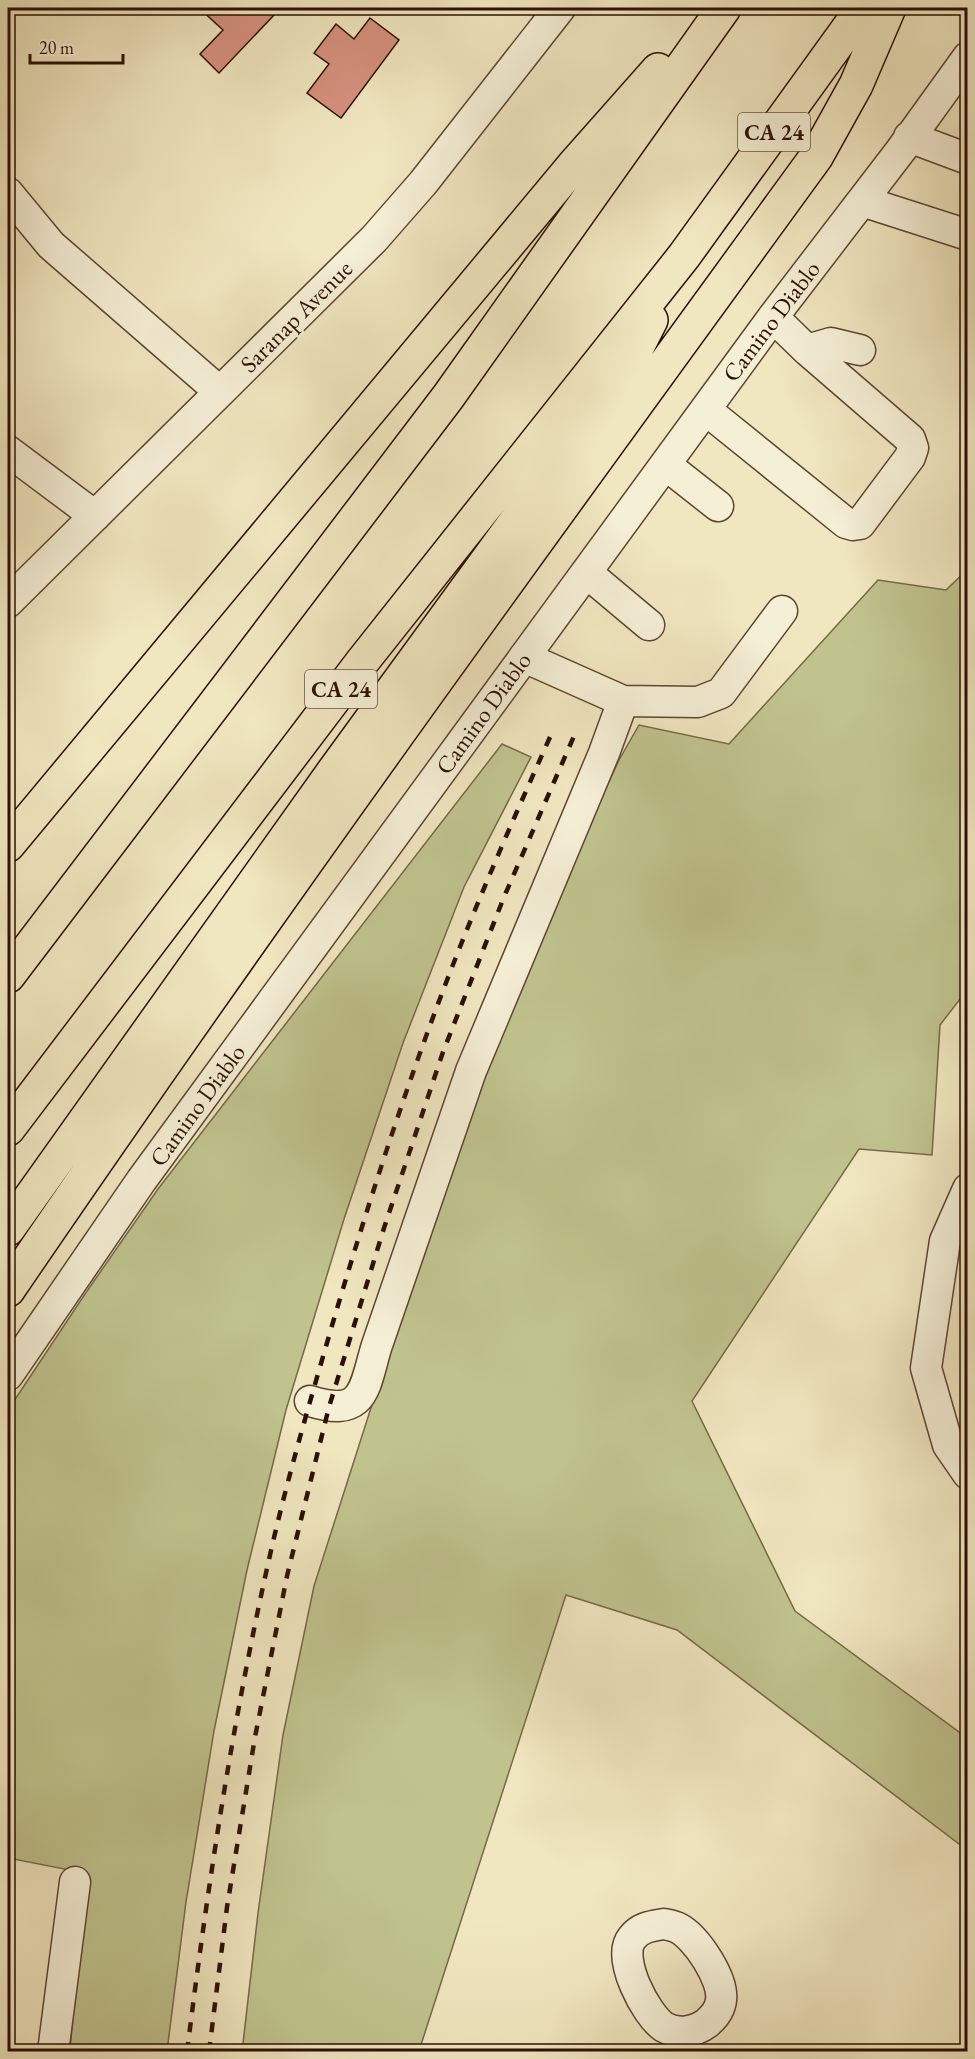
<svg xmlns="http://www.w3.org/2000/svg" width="975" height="2059" viewBox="0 0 975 2059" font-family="'EB Garamond',serif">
<rect width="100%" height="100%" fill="#f0e6c0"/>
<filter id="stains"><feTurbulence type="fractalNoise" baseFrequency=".00333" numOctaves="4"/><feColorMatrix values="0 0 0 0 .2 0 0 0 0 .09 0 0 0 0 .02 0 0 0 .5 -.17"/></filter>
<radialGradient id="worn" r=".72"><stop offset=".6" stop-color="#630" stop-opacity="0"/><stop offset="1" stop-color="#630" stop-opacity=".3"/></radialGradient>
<path fill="#c0c38e" stroke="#766948" stroke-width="1.5" d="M967 570V990L940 1025 932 1155 859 1149 692 1401 795 1611 967 1738V1850L677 1630 566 1595 419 2051 242 2052 258 1913 283 1735 314 1586 424 1242 483 1065 546 914 619 760 639 725 729 744 878 580 946 590Z
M502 744 531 757 464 887 403 1043 344 1219 286 1410 247 1570 214 1731 186 1902 167 2051H70L85 1873 8 1858V1410L85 1294 158 1189Z"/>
<path fill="#d5907e" stroke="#2c0f03" stroke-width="1.5" d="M199 8H268L275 14 219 73 200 54 223 30Z
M370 18 399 40 341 118 307 93 329 64 314 53 336 24 354 39Z"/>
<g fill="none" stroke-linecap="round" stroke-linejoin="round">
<defs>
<path id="minor" d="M909 137 968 159
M8 193 51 245 220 392
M862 201 968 235
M807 350 831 343 860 350
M706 410 846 523 853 525 860 524 910 457 913 448 910 439 807 350 773 317
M8 451 95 516
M666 465 718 506
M587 573 649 625
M8 602 374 239 423 183 560 8
M524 657 623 701 698 702 721 693 782 611
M968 1189 945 1241 926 1368 948 1445 968 1474
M8 1375 141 1181 773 317 901 150 968 57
M310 1401C364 1418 364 1390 376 1348L471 1071 604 753 623 701
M664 1924C668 1925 674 1926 678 1928 696 1937 724 1979 721 2000 720 2010 714 2017 707 2023 695 2032 678 2035 664 2027 646 2015 616 1958 632 1938 640 1927 652 1926 664 1924Z
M53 2052 75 1882"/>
<path id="highway" d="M8 845 573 166 658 70
M8 976 448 397 724 8
M8 1129 362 662 684 256 863 8
M8 1229 333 772 624 373 651 320
M8 1290C269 907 543 532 816 157L856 85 889 8"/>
</defs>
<use href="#minor" stroke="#5d4532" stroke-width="33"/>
<use href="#highway" stroke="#2c0f03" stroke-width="36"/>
<use href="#minor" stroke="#f5efd6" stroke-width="30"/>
<use href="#highway" stroke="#f0e6c0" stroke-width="33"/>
<path stroke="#2c0f03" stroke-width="4.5" stroke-dasharray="10 10" stroke-linecap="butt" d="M187 2052C207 1891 231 1731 266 1573 285 1485 311 1398 336 1312 379 1168 426 1025 485 886 507 833 531 780 554 728
M209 2052 227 1907 255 1737 287 1576 329 1407 384 1228 443 1052 504 897 574 736"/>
</g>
<g text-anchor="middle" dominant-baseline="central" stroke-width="4.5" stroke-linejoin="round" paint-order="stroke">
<g fill="#f5efd6" stroke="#685242" stroke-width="1.5">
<rect x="738" y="113" width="72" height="38" rx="4.5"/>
<rect x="305" y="670" width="72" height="38" rx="4.5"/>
</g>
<g font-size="22" font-weight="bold" fill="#2c0f03">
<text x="774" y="132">CA 24</text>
<text x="341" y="689">CA 24</text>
</g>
<g font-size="24" fill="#2c0f03" stroke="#f5efd6">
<text transform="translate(296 316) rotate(-45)">Saranap Avenue</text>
<text transform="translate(771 321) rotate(-53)">Camino Diablo</text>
<text transform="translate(483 713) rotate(-54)">Camino Diablo</text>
<text transform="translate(197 1105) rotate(-54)">Camino Diablo</text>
</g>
</g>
<rect width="975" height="2059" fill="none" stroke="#f0e6c0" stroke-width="30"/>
<rect x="9" y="9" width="957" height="2041" fill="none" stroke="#2c0f03" stroke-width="3"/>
<rect x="15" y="15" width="945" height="2029" fill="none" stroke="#2c0f03" stroke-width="1.5"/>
<path d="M30 54v9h93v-9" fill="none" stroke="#2c0f03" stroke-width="3"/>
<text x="39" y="54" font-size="18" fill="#2c0f03" stroke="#f5efd6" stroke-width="4.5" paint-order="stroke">20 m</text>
<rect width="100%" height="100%" filter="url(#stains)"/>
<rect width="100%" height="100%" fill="url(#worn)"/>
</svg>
